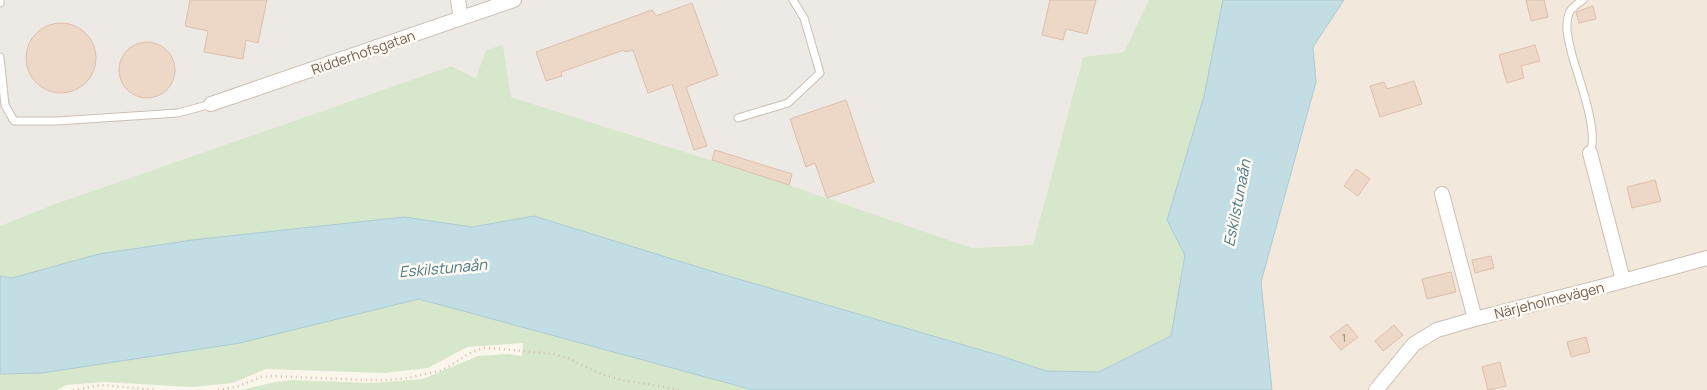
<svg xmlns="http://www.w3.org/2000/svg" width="1707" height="390" viewBox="0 0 1707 390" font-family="Manrope,sans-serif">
<rect width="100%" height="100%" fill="#fbf6ec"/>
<path fill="#f2e8dc" d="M1344 0H1707V390H1272L1261 282 1316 82 1313 47Z"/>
<path fill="#ede9e4" d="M0 0H1149L1124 52 1083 57 1033 245 972 248 789 185 511 97 503 46 486 51 477 78 451 66 52 205 0 226Z"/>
<path fill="#d6e7cc" d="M1149 0H1223L1204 96 1167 220 1185 255 1171 336 1099 372 1046 371 998 355 711 271 534 216 472 227 404 217 192 240 99 254 12 278 0 276V226L52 205 451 66 476 78 486 50 503 45 511 97 789 185 972 248 1033 245 1083 57 1124 52Z
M419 299 752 390H241L275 382 292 380 372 383 423 379 478 356 508 354 522 356 523 343 467 347 428 368 384 373 266 369 233 383 192 387 104 382 66 385 57 390H0V374L42 373 240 343Z"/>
<path fill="#c2dde3" stroke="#aacbd3" d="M1223 0H1344L1313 47 1316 82 1261 282 1272 390H753L419 299 240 343 42 373 0 374V276L12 278 99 254 192 240 404 217 472 227 534 216 711 271 998 355 1046 371 1099 372 1171 336 1185 255 1167 220 1204 96Z"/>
<path fill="#edd8c7" stroke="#debfa9" d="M190 0H267L258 43 246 40 243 59 204 52 208 31 185 26Z
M1050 0H1096L1087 34 1066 29 1063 40 1042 35Z
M1526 0H1544L1548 17 1531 21Z
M692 3 718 75 686 87 707 146 694 150 672 84 648 93 633 50 625 52 624 50 561 72 562 76 546 81 536 52 652 10 656 16Z
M1593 6 1596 19 1579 23 1576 12Z
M26 58a35 35 0 1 1 70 0a35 35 0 1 1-70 0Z
M119 70a28 28 0 1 1 56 0a28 28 0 1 1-56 0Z
M1535 45 1540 61 1521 66 1524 78 1507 83 1499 55Z
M1414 81 1422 104 1380 117 1370 86 1384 82 1387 89Z
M846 100 874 182 827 198 815 163 806 167 790 119Z
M715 150 792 174 789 185 712 160Z
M1356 169 1370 179 1358 196 1344 186Z
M1655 180 1661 201 1632 208 1627 187Z
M1491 256 1494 268 1475 273 1472 260Z
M1451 272 1456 292 1427 299 1422 279Z
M1347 324 1358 337 1341 350 1330 337Z
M1394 325 1403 335 1383 351 1375 341Z
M1586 337 1590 352 1571 357 1567 342Z
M1500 362 1506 386 1488 390 1482 367Z"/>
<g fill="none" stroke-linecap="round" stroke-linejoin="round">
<defs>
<path id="lane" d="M1583 0C1577 4 1572 7 1569 13 1564 27 1569 42 1572 55 1579 80 1599 130 1590 153
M0 3V0
M0 57 5 105 14 121H57L178 113 211 104
M738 118 788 103 820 73 804 18 793 0"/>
<path id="street" d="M458 0 461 18
M211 104 514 0
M1590 153 1623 280
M1442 194 1475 319
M1376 390 1414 344 1437 330 1475 319 1597 288 1707 258"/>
</defs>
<use href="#lane" stroke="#ccbfb3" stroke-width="9"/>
<use href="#street" stroke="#ccbfb3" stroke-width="16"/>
<path stroke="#d2bbaa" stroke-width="2.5" stroke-dasharray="1 4" stroke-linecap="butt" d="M73 390 102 385 155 390
M218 390 236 387 261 377 271 376 363 380H387L408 378 443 370 472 352 484 348 502 349 553 354 566 357 596 372 617 379 681 390"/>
<use href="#lane" stroke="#fff" stroke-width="7"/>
<use href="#street" stroke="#fff" stroke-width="14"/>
</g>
<g text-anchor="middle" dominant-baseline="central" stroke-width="5" stroke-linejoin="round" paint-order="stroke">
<g font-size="11" fill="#927d6e">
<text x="1344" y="337">1</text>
</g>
<g font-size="14" fill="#745f51" stroke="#fdfaf3">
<text transform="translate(363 52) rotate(-19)">Ridderhofsgatan</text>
<text transform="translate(1549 300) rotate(-14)">Närjeholmevägen</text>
</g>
<g font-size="15" font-style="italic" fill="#4d7984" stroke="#fdfaf3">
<text transform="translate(1237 203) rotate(-79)">Eskilstunaån</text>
<text transform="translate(443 268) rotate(-5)">Eskilstunaån</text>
</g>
</g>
</svg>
